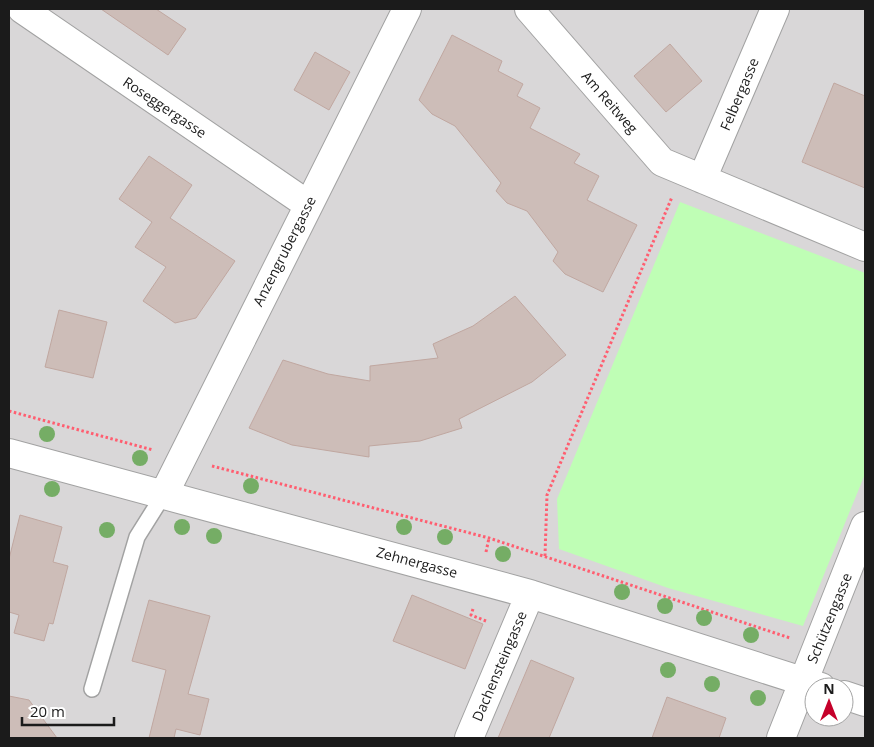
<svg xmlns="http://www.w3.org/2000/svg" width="874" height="747" viewBox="0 0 874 747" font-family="'Open Sans',sans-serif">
<rect width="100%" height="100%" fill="#eee5df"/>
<path fill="#d9d7d8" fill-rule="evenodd" d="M9 9H865V738H9ZM814 687H844V717H814Z"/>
<path fill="#bffeb5" d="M680 202 865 273V474L803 626 668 588 559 549 557 499Z"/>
<path fill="#cdbdb8" stroke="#c0a7a0" d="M101 9H156L186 29 168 55Z
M452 35 502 61 498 71 523 84 517 96 540 108 530 128 580 154 574 163 599 176 587 200 637 225 603 292 565 274 553 261 558 252 527 211 507 203 496 191 501 183 455 126 432 114 419 100Z
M670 44 702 81 666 112 634 76Z
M315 52 350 72 329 110 294 90Z
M834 83 865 96V188L802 162Z
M149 156 192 185 170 218 235 261 196 318 175 323 143 301 166 267 135 247 152 222 119 199Z
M515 296 566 355 532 382 459 419 462 428 420 441 369 446V457L292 445 249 428 283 360 328 374 370 381V366L438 358 433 344 473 326Z
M59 310 107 322 93 378 45 367Z
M20 515 62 527 53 562 68 566 53 624 49 623 44 641 14 633 19 615 9 612V559Z
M412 595 483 624 465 669 393 641Z
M149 600 210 616 188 694 209 699 200 735 176 729 174 738H149L166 670 132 661Z
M531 660 574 678 549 738H498Z
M9 696 29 700 57 738H9Z
M667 697 726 718 719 738H652Z"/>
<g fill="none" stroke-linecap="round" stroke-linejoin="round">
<defs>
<path id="lane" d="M92 689 137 537 164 494"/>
<path id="street" d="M22 9 307 204
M529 9 662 162 865 247
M702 179 775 9
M9 453 530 594 821 687
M164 494 407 9
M844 695 865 702
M469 738 530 594
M781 738 865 526"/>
</defs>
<use href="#lane" stroke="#a2a2a2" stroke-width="18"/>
<use href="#street" stroke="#a2a2a2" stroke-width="30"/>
<path stroke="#ff5e70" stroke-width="3" stroke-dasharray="2.5 2.5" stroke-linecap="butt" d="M9 411 153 450
M212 466 489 538 790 638
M486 552 489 538
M545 556 547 495 672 197
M473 609 471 615 486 621"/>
<use href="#lane" stroke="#fff" stroke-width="15"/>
<use href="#street" stroke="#fff" stroke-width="28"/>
</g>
<g fill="#75ad65">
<circle cx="47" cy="434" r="8"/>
<circle cx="140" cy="458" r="8"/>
<circle cx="251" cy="486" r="8"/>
<circle cx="52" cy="489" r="8"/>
<circle cx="182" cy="527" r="8"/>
<circle cx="404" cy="527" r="8"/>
<circle cx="107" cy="530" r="8"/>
<circle cx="214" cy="536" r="8"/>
<circle cx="445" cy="537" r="8"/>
<circle cx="503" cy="554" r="8"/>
<circle cx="622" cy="592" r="8"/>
<circle cx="665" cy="606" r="8"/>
<circle cx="704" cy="618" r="8"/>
<circle cx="751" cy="635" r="8"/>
<circle cx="668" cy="670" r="8"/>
<circle cx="712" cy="684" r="8"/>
<circle cx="758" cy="698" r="8"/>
</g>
<g text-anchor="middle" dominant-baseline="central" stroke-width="4" stroke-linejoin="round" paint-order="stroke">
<g font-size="14" fill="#1b1b1b" stroke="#fff">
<text transform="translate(739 94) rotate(-67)">Felbergasse</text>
<text transform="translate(610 102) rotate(49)">Am Reitweg</text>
<text transform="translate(165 107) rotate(34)">Roseggergasse</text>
<text transform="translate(284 251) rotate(-63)">Anzengrubergasse</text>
<text transform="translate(417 562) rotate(15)">Zehnergasse</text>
<text transform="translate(829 618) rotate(-68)">Schützengasse</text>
<text transform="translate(499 666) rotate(-67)">Dachensteingasse</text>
</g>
</g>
<rect width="874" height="747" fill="none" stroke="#1b1b1b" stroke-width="20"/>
<g transform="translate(829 702)"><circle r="24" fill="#ffffff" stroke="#a4a4a4"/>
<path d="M0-4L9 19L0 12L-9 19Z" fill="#c5002a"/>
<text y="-8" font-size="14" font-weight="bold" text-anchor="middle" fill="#1b1b1b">N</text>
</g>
<path d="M22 717v8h92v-8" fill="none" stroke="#1b1b1b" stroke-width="2.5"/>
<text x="30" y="717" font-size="15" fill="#1b1b1b" stroke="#ffffff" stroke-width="4" paint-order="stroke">20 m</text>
</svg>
